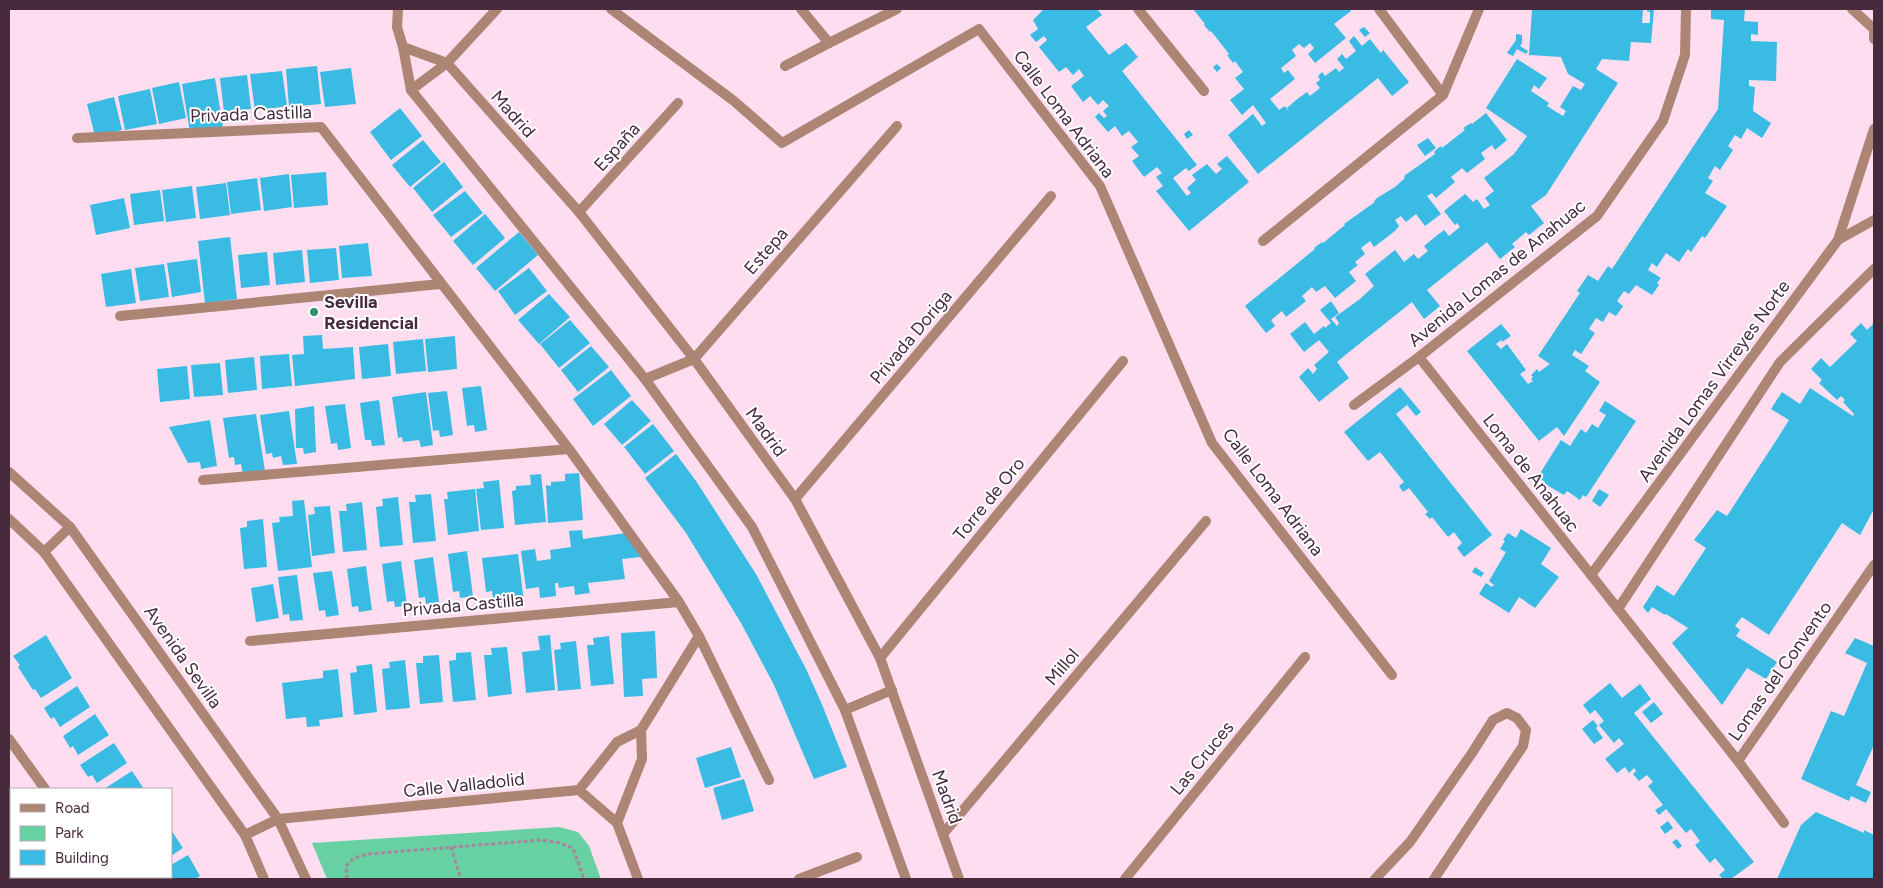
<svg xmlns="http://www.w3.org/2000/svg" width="1883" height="888" viewBox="0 0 1883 888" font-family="Figtree,sans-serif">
<rect width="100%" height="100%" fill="#fdddef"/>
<path fill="#68d1a3" d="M559 827 578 832 589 846 601 879H327L312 843Z"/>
<path fill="#39bbe3" d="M1044 9H1097L1102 15 1086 27 1109 55 1126 43 1138 57 1122 71 1197 165 1189 171 1186 168 1173 178 1187 196 1191 193 1187 188 1196 180 1192 175 1207 164 1216 174 1222 169 1217 164 1227 156 1249 182 1189 231 1156 191 1163 186 1156 177 1162 173 1157 167 1144 177 1132 161 1139 156 1131 147 1138 142 1129 131 1122 136 1115 126 1108 132 1095 117 1099 113 1104 118 1107 116 1103 111 1109 106 1103 100 1098 105 1090 96 1083 102 1071 86 1084 76 1079 69 1073 75 1066 67 1059 72 1039 47 1047 40 1044 36 1036 42 1030 35 1038 29 1033 20Z
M1193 9H1350L1351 11 1334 24 1346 38 1315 63 1308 54 1314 48 1310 43 1304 48 1299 44 1292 50 1296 56 1281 68 1284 73 1288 70 1295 79 1270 99 1279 110 1285 106 1289 112 1287 108 1296 100 1307 92 1310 96 1320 88 1316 83 1320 80 1318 76 1322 72 1325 76 1336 68 1339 72 1344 68 1337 59 1342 54 1346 59 1356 51 1349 41 1354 36 1362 46 1370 39 1381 53 1383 50 1409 82 1392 96 1378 78 1258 174 1228 135 1253 114 1262 126 1266 123 1253 105 1242 115 1230 100 1244 89 1235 78 1243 72 1235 61 1233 63 1227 55 1229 54 1211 31 1210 32 1204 25 1205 24Z
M1532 9 1643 10 1642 23H1650V12L1647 11V9H1654L1651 43 1631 42 1629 61 1602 59 1596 69 1618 83 1546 195 1531 206 1544 223 1529 235 1526 232 1512 244 1515 247 1500 259 1487 242 1427 290 1440 306 1424 319 1412 302 1344 356 1337 362 1349 378 1319 402 1299 377 1308 368 1313 374 1317 369 1314 365 1329 352 1319 340 1304 352 1290 334 1305 322 1314 334 1324 326 1325 328 1331 323 1320 310 1331 301 1339 313 1331 319 1337 326 1339 323 1335 317 1360 299 1374 286 1365 274 1395 250 1404 262 1414 254 1418 259 1428 251 1424 246 1435 237 1444 230 1449 236 1460 227 1457 223 1455 225 1444 211 1465 194 1473 202 1477 199 1484 209 1490 205 1485 198 1494 191 1484 178 1514 154 1527 136 1486 108 1517 59 1547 78 1539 89 1534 85 1531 91 1549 103 1547 106 1563 116 1566 111 1560 107 1573 86 1581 90 1585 84 1568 74 1561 57 1529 55Z
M1711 9H1745L1744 21 1758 22V35L1751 34V41L1777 42 1776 81 1749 80V86L1755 87 1753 111 1771 123 1762 138 1747 128 1741 139 1735 135 1728 146 1733 150 1720 170 1715 166 1708 178 1713 181 1705 193 1727 206 1705 238 1702 236 1691 252 1688 249 1679 262 1666 253 1657 267 1652 263 1648 270 1661 278 1657 283 1659 285 1652 295 1636 285 1629 294 1624 291 1617 301 1623 306 1616 316 1609 312 1603 322 1596 318 1589 329 1595 333 1581 354 1575 350 1572 355 1589 366 1585 371 1600 382 1564 436 1557 427 1539 441 1467 351 1501 324 1511 336 1502 342 1501 340 1496 344 1501 349 1507 344 1526 370 1520 374 1528 384 1533 381 1531 379 1533 377 1531 375 1537 369 1539 372 1550 364 1538 356 1580 293 1577 291 1588 275 1598 281 1608 266 1612 269 1718 109 1724 20 1711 19Z
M1364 27 1370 33 1365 37 1359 30Z
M1516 34 1522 35V43L1520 46 1528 51 1526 54 1517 49 1513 56 1507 53 1516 40Z
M1217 64 1221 68 1217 72 1213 67Z
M317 66 321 104 289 107 286 69Z
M351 68 356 104 325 107 320 72Z
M282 71 287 106 255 111 250 74Z
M247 75 251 109 224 112 220 78Z
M215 78 223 127 190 132 182 84Z
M179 82 186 118 159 124 152 88Z
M150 89 157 124 125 130 118 96Z
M114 97 122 130 95 136 87 104Z
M400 108 422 136 391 160 370 132Z
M1486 113 1507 140 1495 150 1492 145 1481 153 1485 159 1467 173 1462 168 1451 177 1455 182 1436 198 1432 193 1427 196 1441 214 1425 226 1416 214 1406 222 1401 216 1395 220 1399 226 1395 231 1374 247 1370 241 1361 248 1365 254 1355 262 1358 265 1349 272 1356 281 1335 298 1325 286 1316 292 1312 287 1302 296 1306 301 1295 310 1286 317 1282 311 1271 320 1275 326 1266 333 1245 306 1315 249 1314 248 1322 242 1323 243 1345 225 1344 224 1375 202 1374 201 1377 198 1395 187 1405 178 1404 176 1435 154 1434 152 1437 149 1441 146 1442 148 1465 130 1463 128 1471 123 1472 124Z
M1189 130 1193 135 1187 139 1184 134Z
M1428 138 1436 148 1425 156 1417 145Z
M423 140 441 162 410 187 392 165Z
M444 162 463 187 432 212 413 188Z
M326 172 328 205 294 208 291 175Z
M289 174 292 207 264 211 260 178Z
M257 178 261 210 231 214 227 182Z
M226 183 230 215 200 219 196 187Z
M192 186 196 218 166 222 162 190Z
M160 190 164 221 134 225 130 194Z
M465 191 483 213 451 237 433 215Z
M124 198 130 228 96 235 90 205Z
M485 214 505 238 473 265 453 241Z
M519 232 538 255 495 291 476 268Z
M230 237 237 299 205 303 198 241Z
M368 243 372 276 342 278 339 246Z
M336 248 339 280 310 283 307 250Z
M302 250 305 282 276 285 273 253Z
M267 252 270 285 241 288 238 255Z
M197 259 201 292 172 297 167 263Z
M164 264 169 297 140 301 135 268Z
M529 268 547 291 515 315 498 291Z
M131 269 136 303 106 307 101 274Z
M549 294 570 317 539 344 518 320Z
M570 320 590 343 559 368 540 344Z
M1861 323 1867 330 1874 323V509L1860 535 1842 523 1769 635 1742 617 1735 626 1740 630 1736 636 1777 662 1766 679 1747 668 1722 705 1672 643 1688 628 1666 614 1665 615 1652 607 1648 613 1643 607 1657 585 1674 596 1706 548 1694 540 1717 510 1727 516 1779 436 1789 420 1771 409 1782 392 1800 404 1810 388 1853 416 1854 414 1843 402 1845 400 1841 396 1837 400 1819 383 1822 380 1811 369 1821 358 1830 367 1857 341 1850 334Z
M322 335 323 349 353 347 355 379 295 386 292 355 304 354 303 336Z
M455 336 457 369 428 372 425 339Z
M423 339 426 371 396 374 393 342Z
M388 344 391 376 362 379 359 347Z
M591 346 609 367 578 392 561 370Z
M289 354 292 386 262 389 260 356Z
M254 357 257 390 228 393 225 360Z
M220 363 223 395 194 397 191 365Z
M187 366 190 399 160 402 157 369Z
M611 370 631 396 593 426 573 399Z
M481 386 487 430 475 432 474 425 467 426 462 388Z
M1400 387 1421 412 1416 416 1407 405 1396 414 1492 535 1464 557 1457 548 1462 543 1454 532 1448 537 1432 517 1430 519 1425 514 1428 512 1409 488 1403 492 1399 486 1404 482 1380 452 1368 461 1344 432Z
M447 391 453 435 440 437 439 430 433 431 428 393Z
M426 392 433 445 421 447 419 440 403 442 402 437 398 438 392 397Z
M379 400 385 445 372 446 371 440H365L360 403Z
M632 400 651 421 622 445 604 424Z
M1605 401 1636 421 1586 497 1583 495 1580 500 1567 491 1564 495 1545 484 1539 475 1561 440 1570 446 1581 429 1586 433 1592 424 1598 428 1606 415 1599 411Z
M345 404 351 448 338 450 337 443 331 444 325 406Z
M314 406 316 452 304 454 303 448H296L295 409Z
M289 411 297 464 283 465 281 456 273 458 272 453 266 454 260 415Z
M256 414 265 471 243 474 241 464 235 465 234 457 229 458 223 418Z
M210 420 217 466 201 469 200 462 188 463 169 427Z
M653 424 674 451 645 474 624 447Z
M676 454 696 481 756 574 806 669 821 702 847 767 814 779 774 685 741 623 686 533 645 478Z
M579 473 583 520 548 523 546 485 551 486V482L565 481V474Z
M541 474 546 522 515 525 512 491 516 490V486L531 485 530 475Z
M499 480 504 528 481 530 476 489 484 488 483 482Z
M475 489 479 531 448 535 444 499H448L447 492Z
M1599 489 1609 495 1600 507 1592 501Z
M431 494 436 541 413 543 409 502H416L415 495Z
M398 497 403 545 380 547 376 507 383 506 382 499Z
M304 500 312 567 278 571 272 523 280 522 279 517 293 516 292 501Z
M362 502 367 550 343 552 339 511H347L346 504Z
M330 506 335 553 312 556 308 515 315 514 314 507Z
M263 519 267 567 244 569 240 528 247 527V521Z
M1521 529 1551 548 1541 564 1559 577 1535 608 1519 597 1509 613 1479 594 1486 583 1492 587 1494 585 1489 581 1506 552 1500 549 1505 541 1503 540 1508 533 1516 538Z
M582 530 583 539 626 533 641 557 622 559 625 579 588 583 590 593 575 595 574 586 559 588 558 583H555L556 596 540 598 539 587 526 589 521 551 535 549 537 561 551 559 550 550 571 547 569 531Z
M467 551 473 596 460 598 459 591 453 592 448 554Z
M518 554 524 602 494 606 492 591 486 592 482 558Z
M433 557 439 602 426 604 425 597 419 598 414 560Z
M401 561 407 606 395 607 394 601 387 602 382 564Z
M366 566 372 610 359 612 358 606 352 607 347 569Z
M1475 567 1484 573 1481 577 1472 572Z
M332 571 339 615 326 617 325 610 319 611 313 573Z
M297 575 303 620 290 621 289 614 283 615 278 577Z
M273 584 279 618 256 622 251 588Z
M655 631 657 678 642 679 643 696 624 697 621 633Z
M46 635 72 678 41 698 35 689 33 690 18 667 20 665 13 656Z
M550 635 555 690 526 693 522 652 540 650 538 636Z
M609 636 614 684 591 686 587 645H594L593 638Z
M1855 638 1874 646V745L1856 785 1871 792 1866 803 1851 796 1849 801 1801 779 1831 711 1844 716 1867 663 1845 653Z
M576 641 581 689 558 691 554 650 561 649 560 643Z
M507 647 512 694 488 697 484 655H492L491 648Z
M471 652 476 700 453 702 449 661 456 660V653Z
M439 655 443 702 420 704 416 663H423V656Z
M405 660 410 708 386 710 382 669 390 668 389 662Z
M372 664 377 712 354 715 350 673 357 672 356 666Z
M338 669 343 717 319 720 320 726 307 727 306 717 286 719 282 683 323 678V671Z
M1610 683 1622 698 1640 684 1651 699 1634 713 1754 862 1731 879H1723L1719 875 1725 870 1715 858 1710 863 1695 845 1700 841 1691 829 1686 833 1666 809 1659 815 1655 810 1663 805 1648 786 1653 782 1647 775 1639 781 1633 774 1636 771 1634 768 1629 773 1625 767 1617 773 1605 759 1624 744 1619 738 1614 743 1599 725 1604 721 1600 716 1595 710 1590 714 1583 705Z
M77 686 90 707 60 727 54 717 51 719 44 708Z
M1654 702 1663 714 1651 723 1642 712Z
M95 714 109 735 78 755 73 746 70 748 63 736Z
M1593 720 1598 726 1596 728 1603 738 1594 744 1582 729Z
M114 743 127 763 97 783 92 775 88 777 80 765Z
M731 747 741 777 705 788 696 758Z
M132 771 144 789H104Z
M744 779 754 811 722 820 713 788Z
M1816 812 1864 833V830L1874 835V879H1777L1801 825Z
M1668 821 1673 828 1665 834 1660 827Z
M171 830 183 848 171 856Z
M1677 839 1682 846 1678 849 1672 842Z
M11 846V877H51L53 879H9V848Z
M188 855 200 876 195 879H153L152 877H171V865Z"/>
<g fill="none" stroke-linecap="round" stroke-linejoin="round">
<path stroke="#a6879a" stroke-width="3" stroke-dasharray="4 2.5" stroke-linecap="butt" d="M451 847 461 879
M347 879 346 866 354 858 368 854 541 840 560 843 573 848 584 879"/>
<path stroke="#ad8575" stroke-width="10" d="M398 9 397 27 403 47
M611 9 734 101 782 143 979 29 1100 186 1212 443 1392 675
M1138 9 1204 91
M1379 9 1443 95
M785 66 829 43 801 9
M411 90 447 63 497 9
M77 138 321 127 569 449 679 602 699 636 769 780
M579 212 678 103
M1263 241 1443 95 1479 9
M120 316 440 284
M1419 357 1738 761 1784 823
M645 379 694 359 897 126
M1354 405 1419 357 1597 216 1663 121 1685 55 1686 9
M203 480 569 449
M795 499 1051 196
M44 552 70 527
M250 641 679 602
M880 658 1123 361
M845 710 892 690
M9 739 45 789
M1738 761 1874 565
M579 790 617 742 641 730 699 636
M617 823 642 759 641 730
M943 834 1206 521
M245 835 278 819 579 790 617 823 638 879
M108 877 110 879
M799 879 857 857
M1125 879 1305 657"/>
<path stroke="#ad8575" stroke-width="10" d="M1852 9 1874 29
M1874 29V39
M829 43 897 9
M403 47 447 63 579 212 694 359 795 499 880 658 959 879
M403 47 411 90 645 379 752 527 845 710 906 879
M1838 240 1874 129
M9 472 70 527 278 819 306 879
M9 519 44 552 245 835 264 879
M1591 575 1838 240 1874 220
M1618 609 1780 362 1874 269
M1375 879 1410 842 1472 753 1493 720 1507 713 1517 718 1526 730 1523 746 1434 879"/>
</g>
<circle fill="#31926b" stroke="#fff" stroke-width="2" cx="314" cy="312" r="5"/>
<g text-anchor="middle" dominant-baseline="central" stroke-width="4" stroke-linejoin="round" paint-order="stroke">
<g font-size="18" fill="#482a3d" stroke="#fff">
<text transform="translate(251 114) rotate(-2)">Privada Castilla</text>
<text transform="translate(513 114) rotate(48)">Madrid</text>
<text transform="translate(1064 114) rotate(53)">Calle Loma Adriana</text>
<text transform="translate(617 147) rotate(-48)">España</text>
<text transform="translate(766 251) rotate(-49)">Estepa</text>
<text transform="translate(1497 273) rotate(-39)">Avenida Lomas de Anahuac</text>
<text transform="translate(911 337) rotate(-50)">Privada Doriga</text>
<text transform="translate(1714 381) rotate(-54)">Avenida Lomas Virreyes Norte</text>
<text transform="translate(766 432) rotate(54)">Madrid</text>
<text transform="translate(1531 473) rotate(52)">Loma de Anahuac</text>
<text transform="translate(1273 492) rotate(53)">Calle Loma Adriana</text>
<text transform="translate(989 499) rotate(-51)">Torre de Oro</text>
<text transform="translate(463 605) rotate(-5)">Privada Castilla</text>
<text transform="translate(183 657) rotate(55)">Avenida Sevilla</text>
<text transform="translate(1062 667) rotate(-50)">Millol</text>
<text transform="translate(1780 671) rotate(-55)">Lomas del Convento</text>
<text transform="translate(1202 758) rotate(-51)">Las Cruces</text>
<text transform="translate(464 785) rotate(-6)">Calle Valladolid</text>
<text transform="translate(947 797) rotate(70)">Madrid</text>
</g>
<g font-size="18" font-weight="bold" fill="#482a3d" stroke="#fff" text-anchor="start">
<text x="324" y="302">Sevilla<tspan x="324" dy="21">Residencial</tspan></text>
</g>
</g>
<rect width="1883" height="888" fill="none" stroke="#482a3d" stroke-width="20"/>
<rect x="10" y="788" width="162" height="90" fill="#ffffff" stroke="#b6aab1"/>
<rect x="20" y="804" width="25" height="8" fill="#ad8575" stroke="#b6aab1"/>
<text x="55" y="813" font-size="15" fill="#482a3d">Road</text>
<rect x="20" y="826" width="25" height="15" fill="#68d1a3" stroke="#b6aab1"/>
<text x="55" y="838" font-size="15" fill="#482a3d">Park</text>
<rect x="20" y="850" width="25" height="15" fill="#39bbe3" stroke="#b6aab1"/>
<text x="55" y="863" font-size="15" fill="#482a3d">Building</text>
</svg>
